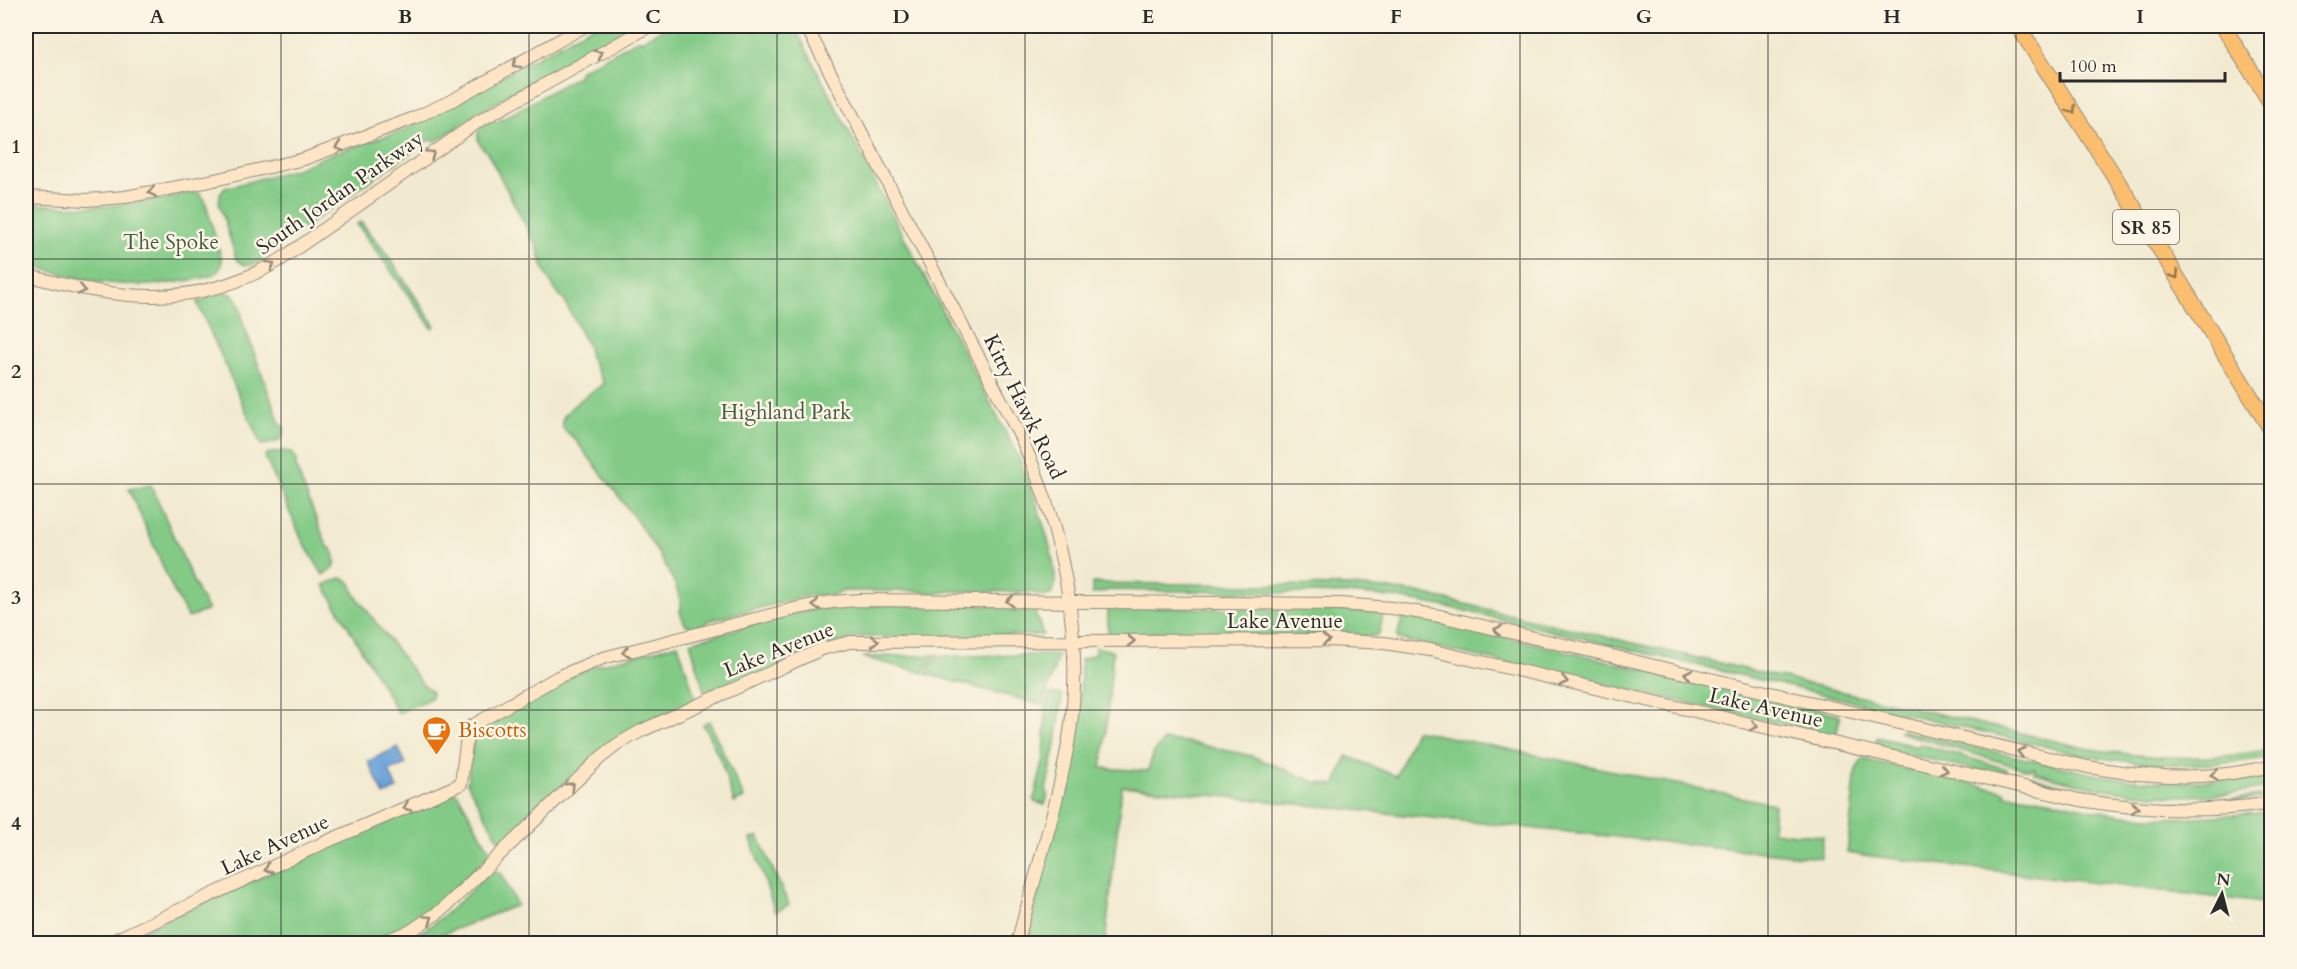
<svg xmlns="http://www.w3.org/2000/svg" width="2297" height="969" viewBox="0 0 2297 969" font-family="Cardo,serif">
<rect width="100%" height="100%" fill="#fcf5e5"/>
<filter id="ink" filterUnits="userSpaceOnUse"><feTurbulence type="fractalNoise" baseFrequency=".0167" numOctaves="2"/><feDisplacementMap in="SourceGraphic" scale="12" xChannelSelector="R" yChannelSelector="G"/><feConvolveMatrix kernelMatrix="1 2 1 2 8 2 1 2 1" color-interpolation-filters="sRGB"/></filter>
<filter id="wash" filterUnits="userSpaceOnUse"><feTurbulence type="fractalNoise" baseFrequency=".008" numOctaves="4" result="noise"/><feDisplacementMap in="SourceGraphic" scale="24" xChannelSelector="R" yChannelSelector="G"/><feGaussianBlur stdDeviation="1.35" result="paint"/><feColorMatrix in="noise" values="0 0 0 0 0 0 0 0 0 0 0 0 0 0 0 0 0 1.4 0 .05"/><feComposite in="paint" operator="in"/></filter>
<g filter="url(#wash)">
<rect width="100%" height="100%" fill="#f2ead0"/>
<path fill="#82ca86" stroke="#567a58" stroke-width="1.5" d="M593 26H633L490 106 436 141 429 140 264 255 261 261C251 266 243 268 236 258L219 203 220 194 225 188 296 169 336 152 402 131Z
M668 26H794L1020 460C1027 477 1071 588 1049 595 1043 597 1036 595 1032 592L951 591C935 594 933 594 917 591H844L831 596 810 595 708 621C702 629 693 629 685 624L680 612C691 582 595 466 574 438 571 435 565 432 563 428 554 414 594 391 604 384L590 357 588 347 564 300C552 288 541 268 539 251L487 152C470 139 478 119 499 121L578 76 580 71 637 40H642Z
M189 192 199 193 205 200 222 261C221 277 203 278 190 280 126 292 86 281 26 264V203C82 209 134 208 189 192Z
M361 222 386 253 435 326 432 328 357 224Z
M223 291C238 294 242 306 242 320L279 421 284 428C284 443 274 443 261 445L197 302 205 300 210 294Z
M284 451 291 453 296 458V468L327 546C335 550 337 560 334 568L323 575 303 542 265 457 266 454Z
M151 485 198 592 208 610 188 618 173 590 129 489Z
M341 578C351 580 352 584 354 593L422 684 432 692 431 698 398 713 324 585Z
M1092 583 1353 586 1413 592 2085 748C2146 759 2210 762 2271 749V757C2208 769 2145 766 2082 755L1453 608 1398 598 1360 594 1110 590 1092 594Z
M860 604 1033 606 1043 635 855 637 707 695 705 694 690 642 807 610Z
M1108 607 1343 610 1381 613 1383 615 1379 634 1376 636 1108 634Z
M1403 615 1437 621 1836 714 1840 718 1836 736 1399 639 1397 637Z
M678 644 695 697 694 702 629 732 505 842 499 840 467 783 475 731 558 682 594 666Z
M1095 647 1113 651 1104 752 1101 768 1148 771 1153 754 1164 740 1187 742 1252 756 1315 782 1335 785 1347 756 1396 776 1415 730 1774 804 1772 832 1823 836 1821 858 1122 786 1105 943 1021 944 1030 912 1035 907 1060 798C1077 780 1081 687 1081 660L1095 654Z
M939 655 928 664 923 673 862 657Z
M1058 655 1043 705 926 674 931 664 943 656Z
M1050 693 1062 695 1056 745 1046 789 1048 794 1045 805 1041 804 1042 801 1040 803 1035 802 1034 799 1044 759 1046 707Z
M709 721 744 798 734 803 721 761 703 724Z
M1900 730 2098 775 2137 780 2184 782 2249 777 2271 773V787C2195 804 2114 795 2040 774L2034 772 2035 768 2025 769 1899 732Z
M1877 737 1919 747 1920 744 2007 769V773C2033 773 2058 787 2084 791 2110 796 2136 801 2162 802 2194 804 2228 800 2260 796V799L2182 805 2104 799 1875 747Z
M1863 759 2005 791V795C2048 796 2090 812 2133 816 2179 820 2225 815 2271 812V904L1847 853 1856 769Z
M450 791 458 794 489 849V855L431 911 410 925 372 940 345 944H113Z
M758 836 789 905 775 912 751 839Z
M492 870 501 874 517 905 420 943 400 944C431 929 453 908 477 885L478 880Z"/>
<path fill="#6aa2d9" stroke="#4a6682" stroke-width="1.5" d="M398 747 406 764 389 771 397 789 384 795 368 761Z"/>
</g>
<g filter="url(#ink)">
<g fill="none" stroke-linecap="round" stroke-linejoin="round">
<defs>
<path id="secondary" d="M806 26 1022 440C1062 528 1084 635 1070 732 1059 803 1035 874 1017 944
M26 197 87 200 125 197 210 181 304 159 414 118 451 101 585 26
M26 275C116 300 196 311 280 260L479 121 650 26
M106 944 321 844 461 784 468 728 558 677 603 658 798 608 832 602 860 600 1340 604 1392 608 1440 616 2088 767C2131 774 2173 779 2215 775 2234 774 2253 769 2272 767
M376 944 409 932 442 910 600 758 618 744 641 731 822 649 850 642 1327 640 1384 643 1430 650 2080 800C2144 811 2208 813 2272 803"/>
<path id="highway" d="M2018 26 2127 196 2272 431
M2223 26 2272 105"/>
</defs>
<use href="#secondary" stroke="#8e8a7e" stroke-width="14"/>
<use href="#highway" stroke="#8e8a7e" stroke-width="17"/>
<use href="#secondary" stroke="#fde5c5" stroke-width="12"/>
<use href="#highway" stroke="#fbbd6e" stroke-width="15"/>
</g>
<defs><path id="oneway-chevron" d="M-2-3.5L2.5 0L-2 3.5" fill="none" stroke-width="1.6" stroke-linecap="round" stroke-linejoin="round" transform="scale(1.5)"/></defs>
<g stroke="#948878">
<use href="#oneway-chevron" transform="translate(599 54) rotate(-29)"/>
<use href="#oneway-chevron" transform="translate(516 64) rotate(151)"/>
<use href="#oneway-chevron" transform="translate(339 147) rotate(161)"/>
<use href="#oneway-chevron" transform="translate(431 154) rotate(-35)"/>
<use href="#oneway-chevron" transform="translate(152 192) rotate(169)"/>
<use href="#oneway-chevron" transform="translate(271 265) rotate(-29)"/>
<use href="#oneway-chevron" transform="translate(82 290) rotate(12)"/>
<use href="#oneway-chevron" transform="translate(1010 601) rotate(-180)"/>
<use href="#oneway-chevron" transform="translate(816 605) rotate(169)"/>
<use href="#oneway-chevron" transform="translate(1498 630) rotate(-167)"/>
<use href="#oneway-chevron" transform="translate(1326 640)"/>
<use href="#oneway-chevron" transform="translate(875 641)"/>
<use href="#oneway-chevron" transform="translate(1131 641)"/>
<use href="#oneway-chevron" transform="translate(626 652) rotate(166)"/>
<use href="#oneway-chevron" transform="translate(1688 674) rotate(-167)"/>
<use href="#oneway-chevron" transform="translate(1564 681) rotate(13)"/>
<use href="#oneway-chevron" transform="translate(1754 726) rotate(13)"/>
<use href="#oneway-chevron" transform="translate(2021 752) rotate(-167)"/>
<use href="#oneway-chevron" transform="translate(1944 770) rotate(13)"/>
<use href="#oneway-chevron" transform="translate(2214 775) rotate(175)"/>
<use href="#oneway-chevron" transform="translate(571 786) rotate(-44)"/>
<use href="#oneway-chevron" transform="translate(407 807) rotate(157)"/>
<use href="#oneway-chevron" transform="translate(2135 808) rotate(5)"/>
<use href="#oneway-chevron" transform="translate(268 869) rotate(155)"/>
<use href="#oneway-chevron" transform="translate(429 919) rotate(-35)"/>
</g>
<g stroke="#93744c">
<use href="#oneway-chevron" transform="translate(2072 110) rotate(57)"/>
<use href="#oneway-chevron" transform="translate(2175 275) rotate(58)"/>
</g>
</g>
<path fill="none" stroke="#2b2b2b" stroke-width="1.5" stroke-opacity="0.55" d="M281 26V944M529 26V944M777 26V944M1025 26V944M1272 26V944M1520 26V944M1768 26V944M2016 26V944M26 259H2272M26 484H2272M26 710H2272"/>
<defs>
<symbol id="cafe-pin" viewBox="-11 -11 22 30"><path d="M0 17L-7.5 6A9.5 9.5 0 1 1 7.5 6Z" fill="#e8710a" stroke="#fcf5e5"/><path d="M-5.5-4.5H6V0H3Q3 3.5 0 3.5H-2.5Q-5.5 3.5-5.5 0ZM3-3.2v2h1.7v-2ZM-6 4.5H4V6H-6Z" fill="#fff"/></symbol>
</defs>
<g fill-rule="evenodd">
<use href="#cafe-pin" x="420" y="714" width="33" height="45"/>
</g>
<g text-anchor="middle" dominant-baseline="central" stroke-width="5" stroke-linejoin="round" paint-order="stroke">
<rect fill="#fcf5e5" stroke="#6a6863" stroke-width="1.5" x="2113" y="210" width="66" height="34" rx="4.5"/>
<g font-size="20" font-weight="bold" fill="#2b2b2b">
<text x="2146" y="227">SR 85</text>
</g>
<g font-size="21" fill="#2b2b2b" stroke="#fcf5e5">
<text transform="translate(340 193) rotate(-35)">South Jordan Parkway</text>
<text transform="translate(1024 407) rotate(64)">Kitty Hawk Road</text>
<text x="1285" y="621">Lake Avenue</text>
<text transform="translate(779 650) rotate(-22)">Lake Avenue</text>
<text transform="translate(1766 708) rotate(13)">Lake Avenue</text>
<text transform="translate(275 845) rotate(-25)">Lake Avenue</text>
</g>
<g font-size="21" fill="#455b46" stroke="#fcf5e5">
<text x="171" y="242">The Spoke</text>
<text x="786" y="412">Highland Park</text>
</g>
<g font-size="21" fill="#c56008" stroke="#fcf5e5" text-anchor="start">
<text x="458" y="730">Biscotts</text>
</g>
</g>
<rect width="2297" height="969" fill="none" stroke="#fcf5e5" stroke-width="66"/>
<g transform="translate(2222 894) rotate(6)" stroke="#fcf5e5" stroke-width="4.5" paint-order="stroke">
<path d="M0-4.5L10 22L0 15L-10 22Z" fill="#2b2b2b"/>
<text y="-9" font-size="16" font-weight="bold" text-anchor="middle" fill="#2b2b2b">N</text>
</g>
<path d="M2060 72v9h165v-9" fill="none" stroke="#2b2b2b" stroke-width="3"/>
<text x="2069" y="72" font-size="18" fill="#2b2b2b" stroke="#fcf5e5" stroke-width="4.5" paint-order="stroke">100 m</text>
<rect x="33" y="33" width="2231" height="903" fill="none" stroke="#2b2b2b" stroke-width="2"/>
<g font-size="20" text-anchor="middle" font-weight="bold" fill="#2b2b2b">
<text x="157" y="23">A</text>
<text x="405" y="23">B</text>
<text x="653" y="23">C</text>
<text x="901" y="23">D</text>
<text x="1148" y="23">E</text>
<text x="1396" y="23">F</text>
<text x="1644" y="23">G</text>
<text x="1892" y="23">H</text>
<text x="2140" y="23">I</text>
<text x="16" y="153">1</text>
<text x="16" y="378">2</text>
<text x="16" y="604">3</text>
<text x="16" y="830">4</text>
</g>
</svg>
